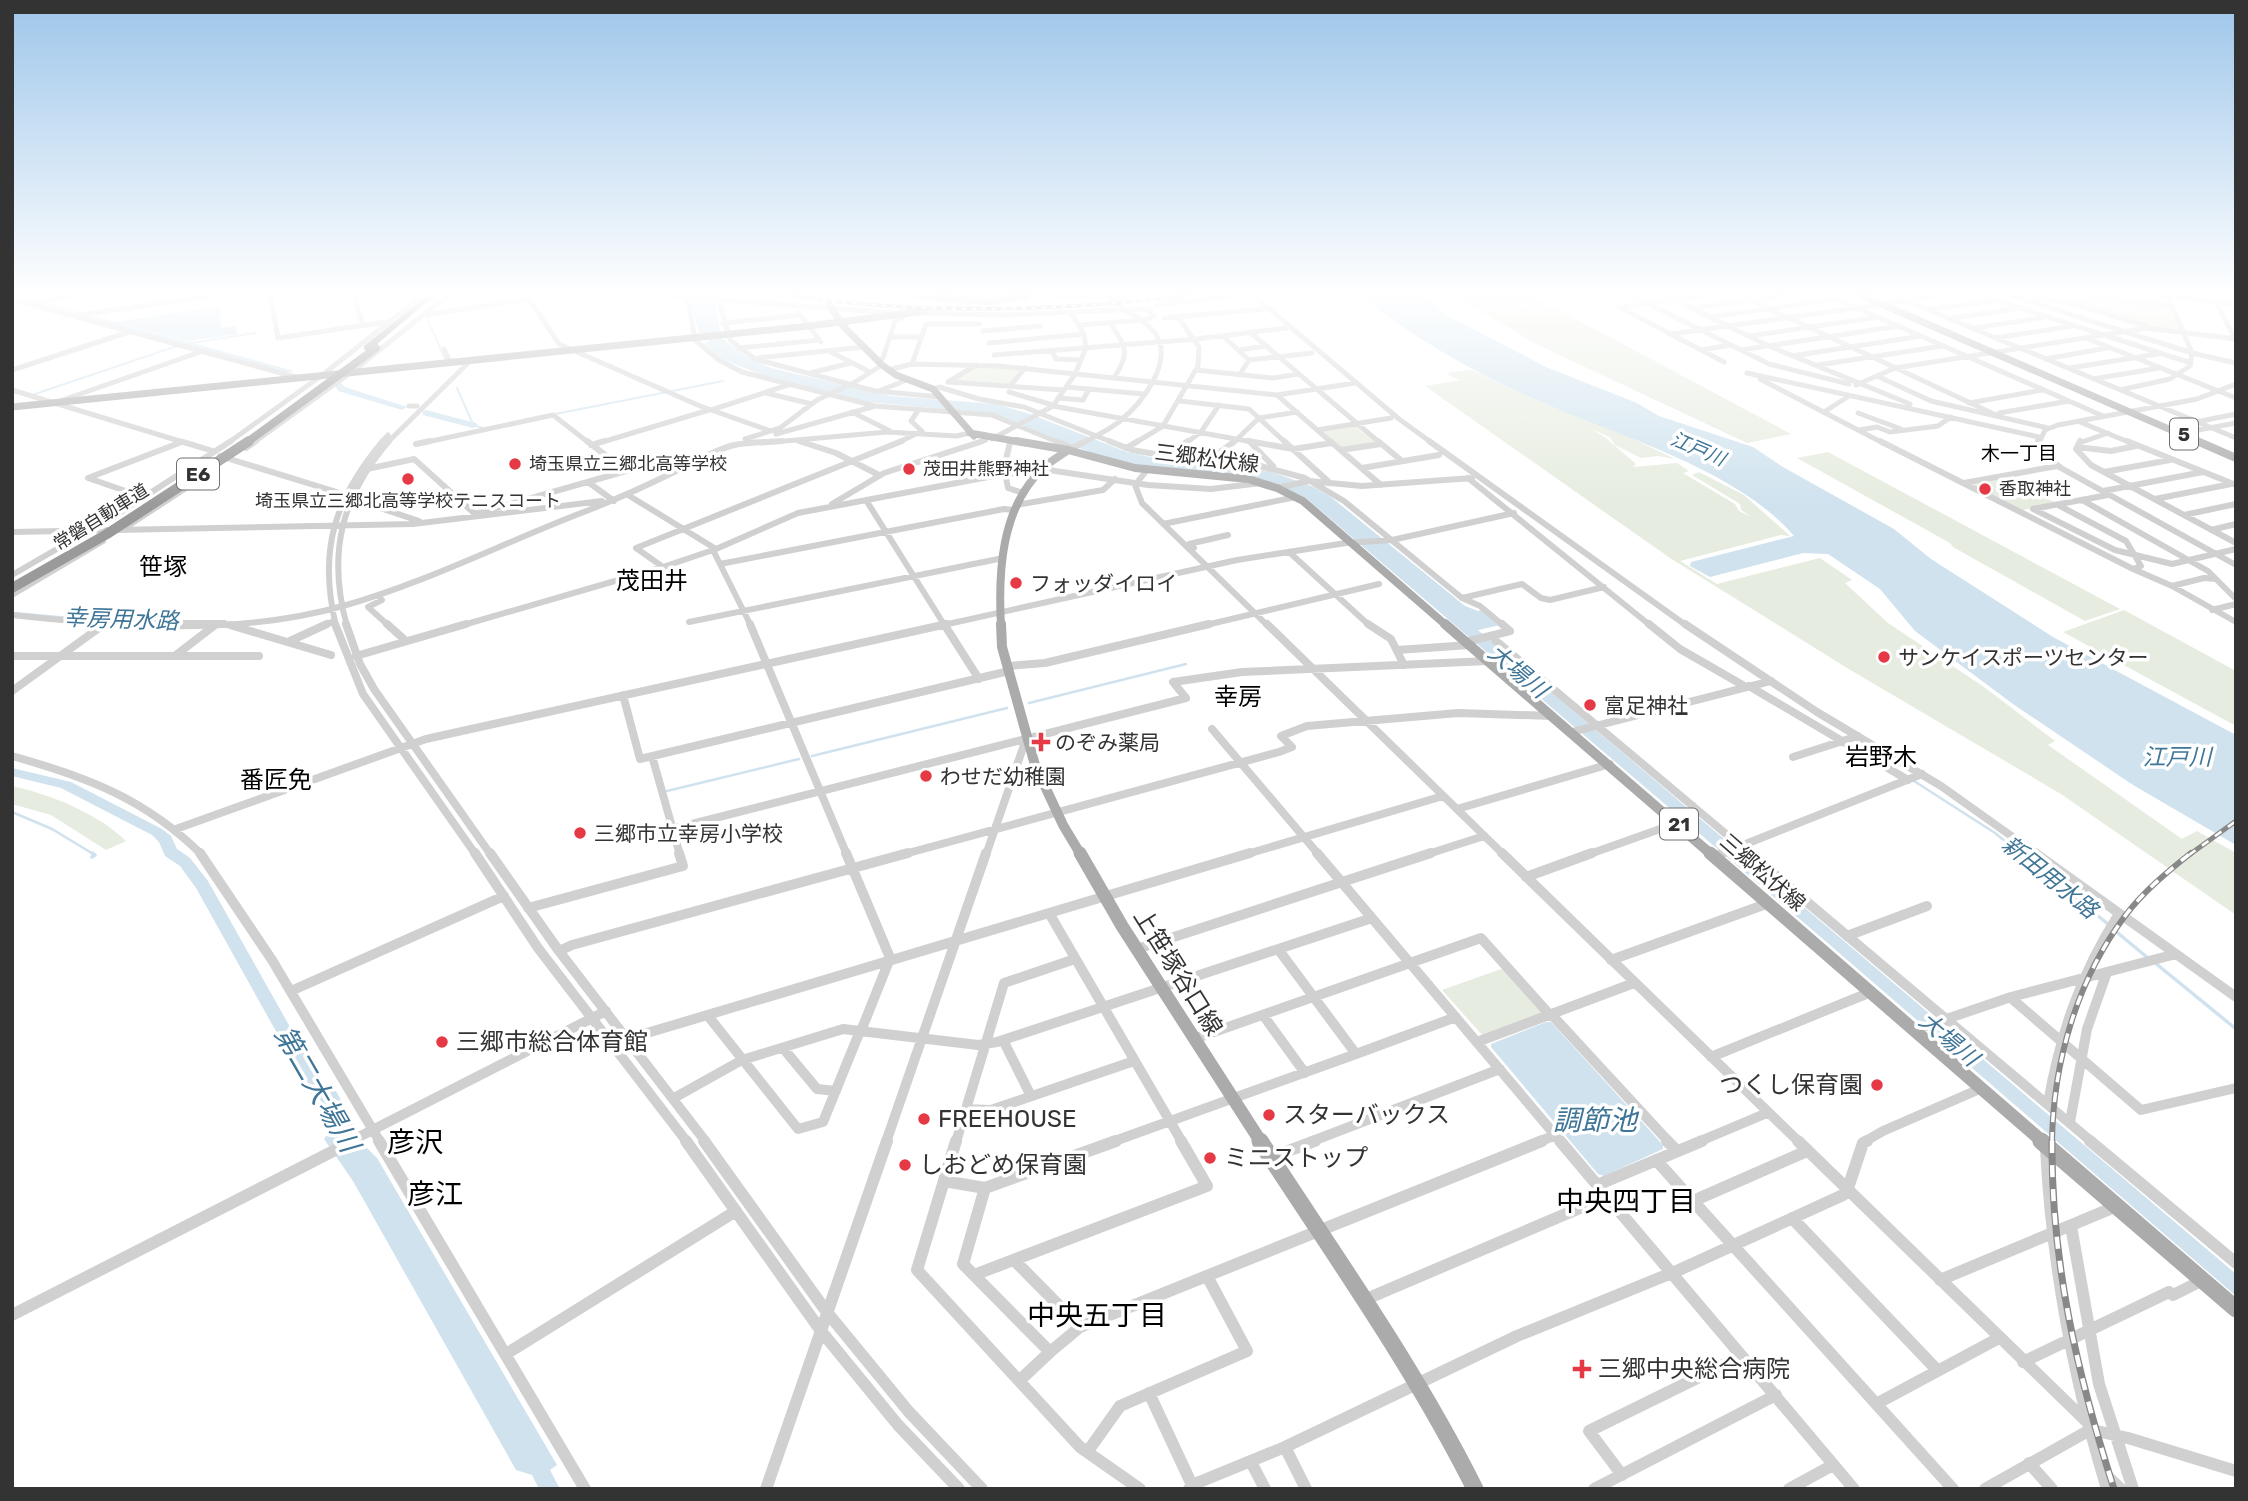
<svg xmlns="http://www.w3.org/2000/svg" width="2248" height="1501" viewBox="0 0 2248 1501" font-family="Rubik,'Noto Sans JP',sans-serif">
<rect width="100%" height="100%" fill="#fff"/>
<path fill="#e6ecdf" d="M1455 296H1533L1791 434 1747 443 1536 344Z
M2071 296 2167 306 2170 307 2180 330 2151 327 2073 302Z
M977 366 1021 369 1009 384 953 381Z
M1472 370 1540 402 1623 434 1675 459 1658 456 1641 458 1615 445 1610 437 1591 429 1606 438 1636 464 1633 467 1677 463 1689 471 1683 473 1735 504 1739 511 1751 517 1741 510 1740 504 1692 475 1699 472 1744 495 1790 536 1781 535 1680 561 1717 584 1820 558 1852 580 1845 583 1888 623 1984 687 2055 741 2048 745 2182 839 2197 831 2236 853V915L2061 794 1847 668 1670 558 1425 386 1461 380 1448 375 1449 372Z
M1355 426 1377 444 1343 449 1322 431Z
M1828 452 2120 609 2085 621 1953 547 1950 543 1797 458Z
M2007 478 2056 503 2019 511 1972 485Z
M2124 610 2236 671V726L2063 632Z
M12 786C52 795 97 813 126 841L106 850 51 815 12 804Z
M1504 968 1542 1010V1014L1483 1036 1442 990Z"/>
<path fill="#cfe2ee" d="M689 296H713L722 338 747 357 771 368 890 396 996 404 1030 414 1127 452 1164 460 1228 464 1269 471 1314 487 1331 497 1465 606 1478 611 1487 608 1505 624 1478 630 2236 1274V1296L1823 939 1306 498 1289 490 1110 460 991 413 867 402 762 375 722 359 704 344 709 341 705 334 699 333Z
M1361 296H1424L1446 315 1546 367 1637 403 1659 416 1753 447 1783 467 1894 529 1931 559 2053 637 2236 735V845L2133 785 2013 704 1915 631 1880 589 1828 554 1803 553 1710 577 1690 566 1691 562 1794 536C1739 471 1620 436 1543 403 1478 375 1416 340 1361 296Z
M220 306 221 328 236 326 237 334 188 341 115 322Z
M1546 1022H1551L1663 1145V1149L1604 1176 1598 1174 1491 1047V1044Z
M324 1088 336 1091 366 1147 377 1158 557 1465 550 1470 560 1489H539L532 1475 516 1470 353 1181 324 1139 335 1124 328 1111 322 1114 321 1111 326 1108 318 1093Z"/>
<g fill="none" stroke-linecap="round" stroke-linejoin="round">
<path stroke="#cfe2ee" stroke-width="2" d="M426 316 446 361
M185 344 255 333
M457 388 472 422
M35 394 177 346
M555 414 723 381
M473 425 483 428
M16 613 82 619"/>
<path stroke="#cfe2ee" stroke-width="2.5" d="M1029 703 1186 664
M812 756 1007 708
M1914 781 1995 833 2022 855
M667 791 799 759
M12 812 52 829 95 855"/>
<path stroke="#cfe2ee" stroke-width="3.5" d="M2020 853 2108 924
M92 857 95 855 92 853
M2113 929 2148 958
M2154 962 2236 1029"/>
<path fill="#cfe2ee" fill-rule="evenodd" d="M12 296H21L294 371 287 373 12 298Z
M339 381 345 387 407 407 402 410 338 391 334 384Z
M426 410 476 423 478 425 473 428 423 415V411Z
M12 768 71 782 162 829 171 836 177 849 190 858 208 881 299 1043 325 1084 334 1089 341 1104 339 1109 332 1112 325 1109 320 1099 311 1094 196 888 180 866 165 856 159 842 152 835 61 788 12 776Z"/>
<path stroke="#d6d6d6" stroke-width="7" stroke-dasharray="7 3.5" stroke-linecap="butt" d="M925 311 981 303"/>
<path stroke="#d0d0d0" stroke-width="5" d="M354 296 363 325
M527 296 559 344 700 406 771 431
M668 296 895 313
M909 296 938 298
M1059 296H1126
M1254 296 1399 419 1432 443
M1633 296 1769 364 1849 384
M1667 296 1769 346 1910 404
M1742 296 1994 414
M1830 296 2103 416
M1895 296 2236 438
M1983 296 2191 363
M2013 296 2192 353 2236 363
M2090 296 2172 306
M2165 296 2236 304
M2213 296 2236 341
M271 298 278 338 393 321
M685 298 689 304 695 340 719 360 742 372 875 406 992 415 1060 443
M718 298 730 340 755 359 875 391 941 397
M2033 298 2071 303 2146 326
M12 299 299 378
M31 302 74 296
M1156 305 1233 296
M1619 307 1724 362
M1619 307 1702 296
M1692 308 1781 296
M1931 309 1991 301
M799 313 821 342
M919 313 1006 315 1117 310
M80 315 212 296
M425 315 529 299
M1710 317 1835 299
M1164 318 1264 309
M1953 318 2020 308
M723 323 800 315
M1110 323C1126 348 1131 351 1114 378
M1078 325 1144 320 1154 316 1148 309 1122 310
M1975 328 2045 317
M983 331 1040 326
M1251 333 1380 443
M1672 334 1939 296
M1223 336 1249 360 1240 374
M1750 336 1878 317
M890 337H921
M1995 338 2072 326
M2086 338 2236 398
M989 343 1084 334
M739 348 819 340
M444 349 450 363
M1051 350 1056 359 1081 360
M1238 350 1266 346
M1702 350 1730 345
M1741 350 1899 326
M829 351 870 372
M994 355 1196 339 1286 328
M1792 356 1921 336
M758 358 864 347
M2045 359 2107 348
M1249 360 1312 353
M878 361 883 358 895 321 907 314
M912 364 926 324H980
M1818 365 1943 346
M2070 368 2157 354
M12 370 129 332
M888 370 912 364 999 366 1277 395 1355 383
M1196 370 1273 378 1298 374
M810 373 851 363
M1747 373 2039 437
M1760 376V379L1883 443
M1877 376 1931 401 2048 428
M2093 379 2159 368
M948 382 976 365
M949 382 1063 390
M1011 385 1025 368
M1856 385 1895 368 2147 328 2236 339
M1066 387 1144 394
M933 389 939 387 979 399 1024 407 1114 443
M12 390 186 443
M2120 390 2170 379 2190 366 2192 353 2168 296
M879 391 909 379
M1009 392 1053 405
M766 393 812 404
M1277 395 1332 443
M1058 398 1083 400 1089 389
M60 401 203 351
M1180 401 1249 409 1286 443
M1969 403 2042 390
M409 406H417
M1053 406 1258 443
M711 410 788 385
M852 412 890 431
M1824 412 1849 396
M1858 413 1901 429
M1999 413 2069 401
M2080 422 2131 443
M2196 422 2236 414
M1317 430 1391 418
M1859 430 1877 427 1890 432 1938 426 1951 417
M2182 433 2236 423
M776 434 872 407
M745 439 780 428 817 400 855 382 882 365
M992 439 1053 406 1075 374 1086 348 1084 334 1071 313
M796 440 805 443
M228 443 325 373 422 296
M253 443 353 371 447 296
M381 443 388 435
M387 443 467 364 466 361
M422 443 553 415 589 443
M599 443 709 410
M761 443 887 432 956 436 970 433
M897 443 922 431 911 421 919 409
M977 443 986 440
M1083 443C1096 436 1109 430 1120 421 1142 403 1175 361 1155 333 1142 315 1122 314 1109 297
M1135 443 1163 426 1198 366 1199 347 1178 317
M1186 443 1201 432 1219 405
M1233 443 1259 418 1297 412
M2039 443 2045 430 2058 425 2197 399 2236 384
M2079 443 2108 433"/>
<path stroke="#d0d0d0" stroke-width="6" d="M180 441 213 451
M799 441 836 453 879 475
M1056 441 1073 448
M1109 441 1132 450 1167 456 1246 462 1305 478 1344 501 1462 598 1480 606 1504 626
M1248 441 1293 449 1332 443
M1249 441 1273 466
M1284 441 1330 483
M1330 441 1381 485
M1378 441 1402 461
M1429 441 1687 626
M1880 441 2133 569
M2038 441 2044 455 2061 468 2236 565
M2080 441 2076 449 2091 465 2236 543
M2127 441 2236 485
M1010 443 1004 467 1008 488 1023 493
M416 444 430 441
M591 445 604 441
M2077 447 2111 451 2136 446
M246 448 256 441
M1126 448 1138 441
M1071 449 1086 441
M1341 450 1381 444
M220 456 343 494
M1167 456 1188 441
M1212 458 1235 441
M1362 468 1439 455
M367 469 414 459 475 514 626 471 587 441
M1042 469 1148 485 1211 489 1261 483
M1147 470 1135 485 1142 503 1268 626
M2104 472 2170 460
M1468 478 1651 626
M588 482 614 501
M1964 483 2057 466
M1277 488 1309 481 1362 486 1472 478
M2103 491 2203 472
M628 495 716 549
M143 497 88 478 179 443
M2155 499 2231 484
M866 500 945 626
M2082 500 2208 571 2216 579 2204 578 2172 586
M349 501 356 500 419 521
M832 504 884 473 983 441
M1016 505 1103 490 1115 479
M2058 505 2126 541 2141 566 2133 569 2172 586 2236 622
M2033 509 2115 550 2172 564 2236 549
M2033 509 2108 495
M2184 515 2236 504
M1163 524 1296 497
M123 529 212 471
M2211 530 2236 524
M12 532 413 524 602 501
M1194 548 1189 544 1228 535
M713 550 751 626
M1289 552 1370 626
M720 564 1004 509 1014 510
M663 567 636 548 902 441
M12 575 119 513 231 441
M2216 579 2236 599
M12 595 103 541
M378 596 382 600 368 607 389 626
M1462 598 1522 584 1541 598 1550 600 1604 587
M2212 610 2236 604
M12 615C121 627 236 636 343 606 428 582 507 541 589 510 619 498 648 485 676 471 695 462 714 450 734 445 749 442 766 442 782 441
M689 622 1003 558
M230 625 233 626
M323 626 334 621
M336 626C318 551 334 499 383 441
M347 626C327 554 341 497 389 441
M460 626 663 567 716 549 798 513 1004 474 1039 472
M939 626 1237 560 1346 543 1392 540 1514 513
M1202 626 1379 584"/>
<path stroke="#d0d0d0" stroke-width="8" d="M95 624H224
M335 624 363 694 476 855
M346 624 360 664 374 689 491 855
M387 624 406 641
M750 624 847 855
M944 624 979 679
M1267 624 1504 855
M1368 624 1391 639 1404 665
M1649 624 1680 649 1746 687
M1685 624 1817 712 1941 786 2038 855
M230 625 331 655
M1494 635 1495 640 1751 855
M290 641 327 624
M1466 642 1510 631 1502 624
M1397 650 1470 645
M176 655 215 625
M12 656H259
M356 656 466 624
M1008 666 1045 663 1209 624
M1749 686 1908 780
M12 691 103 625
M623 695 640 759 1009 671
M1212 729 1319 855
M1572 732 1771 681
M12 756C87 777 146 799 202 855
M652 756 680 855
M1793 757 1858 736
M1457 809 1610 764
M176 829 426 739 947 624
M672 829 1186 698 1173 682 1242 672 1488 661
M901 855 1279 752 1292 747 1281 736 1307 726 1458 713 1552 716
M986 855 1026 739
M1244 855 1443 796
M1425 855 1484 836
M1587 855 1677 823
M1718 855 1922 774"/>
<path stroke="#d0d0d0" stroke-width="10" d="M200 853 272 960 380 1142
M475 853 538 948 687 1142
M490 853 559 951 706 1142
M846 853 891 960
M1317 853 1561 1142
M1502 853 1799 1142
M1749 853 2092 1142
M2035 853 2236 997
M1716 856 1723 853
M1526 877 1592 853
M528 908 683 866 679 853
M1049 913 1182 1142
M1847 936 1927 906
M1137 949 1431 853
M559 951 572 945 908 853
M1611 960 1769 903
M291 991 504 896
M2011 998 2141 1110 2236 1088
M1551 1014 1669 1142
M1263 1015 1305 1073
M708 1016 798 1129 823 1122 860 1031
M1914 1030 2011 997 2176 954
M861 1031 889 961
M627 1039 1250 853
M1194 1039 1481 938 1550 1015
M1003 1040 1031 1096
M1477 1042 1634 983
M783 1048 817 1089 836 1091
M1356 1054 1456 1017
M1711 1057 1871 992
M674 1098 742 1060 843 1029 978 1045 997 1042 1372 918
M2048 1103C2060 1034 2081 973 2119 914
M966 1109 991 1110 1134 1061
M2070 1122 2087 1029 2106 975
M349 1142 606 1011
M886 1142 986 853
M956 1142 1004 983 1075 959
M1112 1142 1356 1054 1278 949
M1310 1142 1500 1069
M1538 1142 1556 1135
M1698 1142 1767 1113
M1864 1142 1883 1131 1982 1088"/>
<path stroke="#d0d0d0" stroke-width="12" d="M379 1141 585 1489
M686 1141 821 1331 898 1425 959 1489
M704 1141 826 1311 909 1412 982 1489
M956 1141 917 1270 1080 1447 1140 1489
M1116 1141 985 1188 963 1264 1050 1352 1080 1327 1542 1141
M1560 1141 1854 1489
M1667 1141 1677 1151
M1798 1141 2086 1421
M2090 1141 2236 1263
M2046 1149C2052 1266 2073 1377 2107 1489
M1272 1157 1315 1141
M1656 1160 1953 1489
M944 1181 985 1188
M1597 1185 1702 1141
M1693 1201 1807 1151
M1792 1218 1938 1371
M2071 1226 2099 1384 2133 1489
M1014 1260 1080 1327
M974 1275 1207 1186 1181 1141
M1940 1280 2117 1206
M1364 1300 1608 1196
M12 1315 353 1141
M506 1354 736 1211
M2023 1362 2169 1292 2173 1295 2203 1280
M1019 1381 1050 1352
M1149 1393 1192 1485
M1876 1404 1999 1338
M2088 1429 2128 1438 2236 1471
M1285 1447 1306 1489
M1088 1451 1120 1406 1247 1351 1207 1276
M1251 1462 1265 1489
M2029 1463 2052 1489
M2103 1472 2121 1489
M1622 1475 1589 1431 1742 1356
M766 1489 887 1141
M1189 1489 1192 1485 1285 1447 1517 1336 1679 1270 1843 1195 1847 1191 1863 1143 1867 1141
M1594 1489 1776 1395
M1789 1489 1833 1465
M1985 1489 2088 1431"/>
<path stroke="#ababab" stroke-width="7" d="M943 296 938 298 994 301
M1863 296 2201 443
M987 302 1026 296
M829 304 843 326 882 365 896 375 933 389 974 436
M12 407 809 326 925 311
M970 433 1026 443"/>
<path stroke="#ababab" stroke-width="8" d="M1016 441 1068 450 1135 468 1248 479 1277 488 1303 501 1447 626
M2197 441 2236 458
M1001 626C998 572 1001 509 1042 469 1049 462 1060 456 1068 450"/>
<path stroke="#ababab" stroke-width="10" d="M1001 624 1002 647 1035 765 1063 825 1081 855
M1445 624 1712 855"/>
<path stroke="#ababab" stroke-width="13" d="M1080 853 1122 926 1261 1142
M1710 853 2043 1142"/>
<path stroke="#ababab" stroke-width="17" d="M1260 1141C1334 1255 1414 1367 1475 1489
M2041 1141 2236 1309"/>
<path fill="#9a9a9a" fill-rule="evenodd" d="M427 296H434L370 350H364V346Z"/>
<defs>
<path id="rail-far3" d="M792 296C925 315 1055 311 1188 296"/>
<path id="rail-far2" d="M2189 855 2236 821"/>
<path id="rail-far1" d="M2052 1142C2053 1063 2077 980 2125 916 2143 892 2167 872 2191 853"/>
<path id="rail" d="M2052 1141C2051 1263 2077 1373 2114 1489"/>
</defs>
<use href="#rail-far3" stroke="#888" stroke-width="3.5"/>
<use href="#rail-far2" stroke="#888" stroke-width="5"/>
<use href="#rail-far1" stroke="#888" stroke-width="6"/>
<use href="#rail" stroke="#888" stroke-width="7"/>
<use href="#rail-far3" stroke="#fff" stroke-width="2" stroke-dasharray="5" stroke-linecap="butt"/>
<use href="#rail-far2" stroke="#fff" stroke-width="2.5" stroke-dasharray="8" stroke-linecap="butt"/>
<use href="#rail-far1" stroke="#fff" stroke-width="3.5" stroke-dasharray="10" stroke-linecap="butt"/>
<use href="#rail" stroke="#fff" stroke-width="4.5" stroke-dasharray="12" stroke-linecap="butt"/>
<path stroke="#9a9a9a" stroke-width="8" d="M246 443 376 348"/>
<path stroke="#9a9a9a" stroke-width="10" d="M12 588 107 534 249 441"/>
</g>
<linearGradient id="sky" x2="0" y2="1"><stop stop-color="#9ec6ea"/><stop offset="0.58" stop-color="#fff"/><stop offset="1" stop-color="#fff" stop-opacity="0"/></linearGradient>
<rect width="2248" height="506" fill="url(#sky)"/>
<g fill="#e63946" stroke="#fff" stroke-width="2.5">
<circle cx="515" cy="464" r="7"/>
<circle cx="909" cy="469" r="7"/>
<circle cx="408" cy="479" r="7"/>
<circle cx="1985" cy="489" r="7"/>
<circle cx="1016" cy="583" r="7"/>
<circle cx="1884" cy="657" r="7"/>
<circle cx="1590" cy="705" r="7"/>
<path d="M1037.5 731.5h7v7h7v7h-7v7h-7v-7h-7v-7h7z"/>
<circle cx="926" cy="776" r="7"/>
<circle cx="580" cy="833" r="7"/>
<circle cx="442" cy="1042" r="7"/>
<circle cx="1877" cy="1085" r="7"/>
<circle cx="1269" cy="1115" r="7"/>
<circle cx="924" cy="1119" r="7"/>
<circle cx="1210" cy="1158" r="7"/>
<circle cx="905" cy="1165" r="7"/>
<path d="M1578.5 1358.5h7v7h7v7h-7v7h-7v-7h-7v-7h7z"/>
</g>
<g text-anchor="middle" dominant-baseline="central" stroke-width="7" stroke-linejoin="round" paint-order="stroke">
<g font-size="18" fill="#333" stroke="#fff" text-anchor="start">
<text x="529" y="464">埼玉県立三郷北高等学校</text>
<text x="923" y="469">茂田井熊野神社</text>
<text x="1999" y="489">香取神社</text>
<text x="408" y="501" text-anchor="middle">埼玉県立三郷北高等学校テニスコート</text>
</g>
<g font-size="18" fill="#333" stroke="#fff">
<text transform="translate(101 517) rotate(-32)">常磐自動車道</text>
</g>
<g fill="#fff" stroke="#707070" stroke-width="2">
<rect x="2170" y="418.5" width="28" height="31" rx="5"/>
<rect x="177" y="458.5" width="42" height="31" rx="5"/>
<rect x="1660" y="808.5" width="38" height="31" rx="5"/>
</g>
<g font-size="19" font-weight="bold" fill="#333">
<text x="2184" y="434">5</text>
<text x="198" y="474">E6</text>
<text x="1679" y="824">21</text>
</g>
<g font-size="19" font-style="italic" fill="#3f7597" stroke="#fff">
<text transform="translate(1698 449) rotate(23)">江戸川</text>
</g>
<g font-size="19" fill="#000" stroke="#fff">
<text x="2019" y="453">木一丁目</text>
</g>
<g font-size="21" fill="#333" stroke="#fff">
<text transform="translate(1207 458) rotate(7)">三郷松伏線</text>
<text transform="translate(1763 872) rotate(41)">三郷松伏線</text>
</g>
<g font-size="21" fill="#333" stroke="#fff" text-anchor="start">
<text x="1030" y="583">フォッダイロイ</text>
<text x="1898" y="657">サンケイスポーツセンター</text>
<text x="1604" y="705">富足神社</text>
<text x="1055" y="742">のぞみ薬局</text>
<text x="940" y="776">わせだ幼稚園</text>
<text x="594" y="833">三郷市立幸房小学校</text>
</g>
<g font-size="23" font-style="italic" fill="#3f7597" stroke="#fff">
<text transform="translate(121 619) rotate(2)">幸房用水路</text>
<text transform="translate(1518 671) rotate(40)">大場川</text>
<text x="2177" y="757">江戸川</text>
<text transform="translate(2050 877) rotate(39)">新田用水路</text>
<text transform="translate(1949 1039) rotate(40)">大場川</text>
</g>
<g font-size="24" fill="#000" stroke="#fff">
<text x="163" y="567">笹塚</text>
<text x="652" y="581">茂田井</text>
<text x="1238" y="697">幸房</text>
<text x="1881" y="757">岩野木</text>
<text x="276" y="780">番匠免</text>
</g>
<g font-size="24" fill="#333" stroke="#fff">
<text transform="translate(1178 972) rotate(58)">上笹塚谷口線</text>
</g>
<g font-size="24" fill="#333" stroke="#fff" text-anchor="start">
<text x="456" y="1042">三郷市総合体育館</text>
<text x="1863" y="1085" text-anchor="end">つくし保育園</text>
<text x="1283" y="1115">スターバックス</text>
<text x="938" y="1119">FREEHOUSE</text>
<text x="1224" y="1158">ミニストップ</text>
<text x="919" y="1165">しおどめ保育園</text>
<text x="1598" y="1369">三郷中央総合病院</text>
</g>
<g font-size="28" font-style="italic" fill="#3f7597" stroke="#fff">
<text transform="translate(317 1089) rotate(60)">第二大場川</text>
<text x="1595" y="1120">調節池</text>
</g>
<g font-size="28" fill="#000" stroke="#fff">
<text x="415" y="1142">彦沢</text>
<text x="435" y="1194">彦江</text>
</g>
<g font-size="28" fill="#000" stroke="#fff">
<text x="1626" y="1201">中央四丁目</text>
<text x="1097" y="1315">中央五丁目</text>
</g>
</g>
<rect width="2248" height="1501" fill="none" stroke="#333333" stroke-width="28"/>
</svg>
